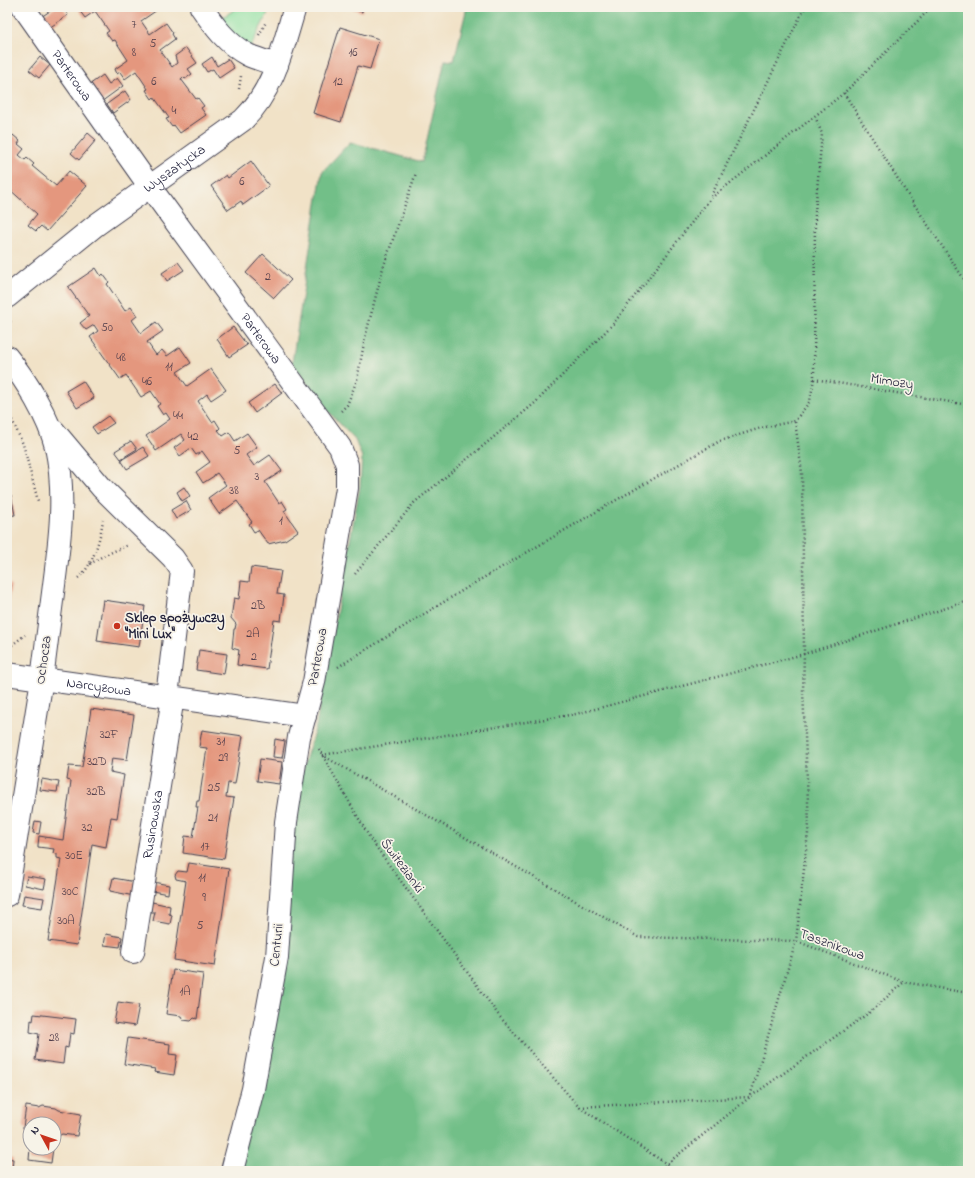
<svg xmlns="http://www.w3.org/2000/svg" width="975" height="1178" viewBox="0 0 975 1178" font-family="'Indie Flower',sans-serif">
<rect width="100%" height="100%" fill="#f7f3e8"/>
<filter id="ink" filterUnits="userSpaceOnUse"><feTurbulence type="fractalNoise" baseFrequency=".025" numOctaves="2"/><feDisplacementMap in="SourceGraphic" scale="8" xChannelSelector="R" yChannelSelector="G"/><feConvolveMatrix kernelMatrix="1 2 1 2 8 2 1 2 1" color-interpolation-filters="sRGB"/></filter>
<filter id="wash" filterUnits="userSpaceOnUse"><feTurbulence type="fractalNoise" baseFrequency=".012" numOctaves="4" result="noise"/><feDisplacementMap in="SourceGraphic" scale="16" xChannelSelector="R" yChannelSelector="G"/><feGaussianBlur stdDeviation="0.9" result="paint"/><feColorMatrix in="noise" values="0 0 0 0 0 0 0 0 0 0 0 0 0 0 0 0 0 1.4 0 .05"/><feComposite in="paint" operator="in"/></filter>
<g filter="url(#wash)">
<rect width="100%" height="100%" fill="#f1e2c7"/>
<path fill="#8ee1a2" stroke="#58826e" d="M239 7H271L249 50 218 20Z"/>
<path fill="#72bf88" stroke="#4a7062" d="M467 7H968V1171H235L300 777 316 726 322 691 360 487 362 457 355 440 327 410 292 363 322 172 350 142 422 162 445 60 454 61Z"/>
<g id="blocks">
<path fill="#e4977e" d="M56 7H63L68 15 49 28 41 17Z
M84 7H159L160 8 141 21 150 34 166 23 173 33 172 34 175 39 160 50 172 67 177 63 175 56 186 48 197 63 188 69 192 74 185 79 183 77 181 79 196 99 198 98 204 106 201 108 206 115 180 133 174 125 172 127 166 119 169 118 154 97 152 99 146 90 148 89 136 71 125 79 120 72 117 74 115 69 128 60 115 40 112 41 106 33 109 31 95 11 85 18 79 10Z
M348 7H363L362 12Z
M340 27 379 39 370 69 358 66 341 122 313 113Z
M40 57 50 65 39 78 29 70Z
M212 57 217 66 228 59 234 68 219 78 213 69 207 72 202 64Z
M103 75 109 84 117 78 123 86 101 102 89 85Z
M125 91 131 100 113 113 107 104Z
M88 133 96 140 79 160 71 153Z
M7 134 11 137 13 135 20 141 18 144 24 149 19 155 25 160 27 158 34 164 32 166 56 186 69 171 87 186 47 231 41 226 36 231 28 225 37 214 7 187Z
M251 161 269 186 243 205 241 201 228 210 211 186 226 175 228 178Z
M263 254 291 280 274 298 246 273Z
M178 262 184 270 167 281 162 273Z
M96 268 101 276 103 274 109 282 107 284 125 311 131 307 137 316 132 320 141 333 156 322 163 331 147 342 156 355 162 350 167 356 180 347 191 363 177 372 187 386 211 369 226 390 211 400 207 394 198 401 212 422 215 420 220 428 218 430 223 436 229 432 235 441 247 433 257 447 246 455 254 466 270 455 282 471 265 482 279 503 282 501 287 509 284 511 298 531 285 540 268 544 258 530 254 532 249 524 252 522 237 501 219 514 208 498 226 485 217 473 214 475V476L203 483 196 472 210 462 202 451 196 455 191 448 180 456 174 448 185 440 181 434 156 451 151 443 146 436 170 419 166 413 163 415 157 406 160 404 151 391 141 397 126 375 120 379 90 337 98 331 94 325 86 330 80 323 89 316 68 287Z
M233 327 247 345 229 357 217 339Z
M83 381 94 398 77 408 66 391Z
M275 384 282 393 255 413 248 403Z
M108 416 114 423 97 434 92 427Z
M131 441 137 449 121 459 115 451Z
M143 447 149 456 127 469 121 460Z
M184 487 190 496 182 501 177 492Z
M7 490 9 496 11 495 15 515 7 516Z
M186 501 191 510 176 519 171 510Z
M251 567 281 571 277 594 284 595 281 621 274 620 267 669 237 665 239 650 232 648 234 629H235L236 624 231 618 234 598 239 599 241 581 249 582Z
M7 584 11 585 8 603H7Z
M103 600 145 606 139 647 97 641Z
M199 650 227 654 224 674 196 670Z
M91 709 134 715 127 760 112 758 110 772 124 775 117 818 111 817 106 847 92 844 77 945 48 941 61 859 57 858V854L53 853 54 849 38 847V845L39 836 63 840 71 781 67 780 69 766 82 767Z
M202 730 243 736 235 784 228 783 226 797 234 798 224 859 183 853 185 836 193 837 198 807H196L197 801H199L207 748 199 747Z
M275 739 285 741 282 758 273 757Z
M260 759 282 762 279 784 257 781Z
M42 779 59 782 57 792 40 790Z
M35 821 41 822 39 834 33 833Z
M189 863 229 869 215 966 174 960 186 881 176 879 175 875 178 871 187 872Z
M27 876 46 879 44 889 25 885Z
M113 878 136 882 134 896 110 891Z
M153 882 169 885 168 894 152 891Z
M24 895 44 898 42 908 22 905Z
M152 902 170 906 169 914 172 915 170 924 153 921 155 912H151Z
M106 934 122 937 120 947 104 945Z
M173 970 203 974 197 1019 194 1018 191 1021 183 1020 181 1016 166 1014Z
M118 1002 139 1005 135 1026 114 1023Z
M34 1014 76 1019 74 1034 70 1033 68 1048 65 1047 63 1064 35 1060 39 1034 30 1032 31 1020 33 1021Z
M128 1038 170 1044 169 1054 177 1055 174 1075 154 1072 155 1069 124 1064Z
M26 1106 39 1108 43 1106 56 1108 59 1110 81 1114 77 1136 62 1134 54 1138V1124H30V1137L25 1136 27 1129 23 1128Z
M30 1148H53L51 1163 29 1160Z
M7 1158 13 1159 12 1171H7Z"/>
</g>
</g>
<g filter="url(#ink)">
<use href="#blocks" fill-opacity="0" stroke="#413f50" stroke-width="1"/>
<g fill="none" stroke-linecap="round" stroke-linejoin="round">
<defs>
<g id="street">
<path id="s1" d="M23 7 150 187 340 447 347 465V488L314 682 299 737 286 822 277 957 253 1089 232 1171"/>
<path d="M201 7C214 26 227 44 248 55 257 59 268 62 277 65"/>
<path id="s2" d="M7 297 96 225 243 120C274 90 283 47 295 7"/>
<path id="s3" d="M7 357C26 380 49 418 56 447 66 493 60 539 54 585 50 617 46 648 42 679L305 716"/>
<path d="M54 431 102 488 173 558 182 571 167 696"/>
<path id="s4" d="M133 952 173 697"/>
</g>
<path id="secondary" d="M7 674 42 679 7 895"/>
</defs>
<use href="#street" stroke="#413f50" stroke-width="24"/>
<use href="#secondary" stroke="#413f50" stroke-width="24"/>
<path stroke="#413f50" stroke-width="2.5" stroke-dasharray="1 3" stroke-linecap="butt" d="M259 35 266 22
M239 89 241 76
M844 93 908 195 968 285
M711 196 805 7
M7 324 13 319
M814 379 968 405
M7 409 23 444 38 501
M341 411 347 405 357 380 365 338 383 268 416 173
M90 564 103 556 128 545
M355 574 414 503 535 403 613 324 710 199 844 93 932 7
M78 578C93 566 100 540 103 520
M8 652 12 645 25 635
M338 667 478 581 625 495 720 441 761 428 795 421 810 401 814 379 815 212 822 134 815 116
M319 749 371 840 500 1017 579 1107 667 1164 674 1171
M322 755 638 937 796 941 904 982 968 993
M322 755 576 714 804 654 968 601
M580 1107 750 1097 870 1012 904 982
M658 1171 750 1097 796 941 809 824 803 691 804 654 802 473 795 421"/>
<use href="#street" stroke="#fff" stroke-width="22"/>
<use href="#secondary" stroke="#fff" stroke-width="22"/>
</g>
</g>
<circle fill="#c8321e" stroke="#f7f3e8" stroke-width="1.5" cx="117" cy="626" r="4"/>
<g text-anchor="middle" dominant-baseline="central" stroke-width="3.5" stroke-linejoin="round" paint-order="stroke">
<g font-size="12" fill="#523f4c">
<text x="134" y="25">7</text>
<text x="153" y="44">5</text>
<text x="134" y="53">8</text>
<text x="353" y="53">16</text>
<text x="154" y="82">6</text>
<text x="338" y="82">12</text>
<text x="174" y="111">4</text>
<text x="242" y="182">6</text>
<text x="268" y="277">2</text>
<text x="107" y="328">50</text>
<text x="121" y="358">48</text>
<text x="169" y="367">11</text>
<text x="147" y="382">46</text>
<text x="178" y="416">44</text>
<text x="193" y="437">42</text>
<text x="237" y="451">5</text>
<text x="257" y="477">3</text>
<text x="234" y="491">38</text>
<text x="281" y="521">1</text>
<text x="258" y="606">2B</text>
<text x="253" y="634">2A</text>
<text x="254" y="657">2</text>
<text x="109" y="735">32F</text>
<text x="221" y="742">31</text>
<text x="223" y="758">29</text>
<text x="97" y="762">32D</text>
<text x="214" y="788">25</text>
<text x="96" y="792">32B</text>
<text x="213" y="818">21</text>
<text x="87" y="828">32</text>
<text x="205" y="847">17</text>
<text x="74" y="856">30E</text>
<text x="202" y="878">11</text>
<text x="70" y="892">30C</text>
<text x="204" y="898">9</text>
<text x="66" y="921">30A</text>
<text x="200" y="926">5</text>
<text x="185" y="992">1A</text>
<text x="54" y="1038">28</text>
</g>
<g font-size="14" fill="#22223b" stroke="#f7f3e8">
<text stroke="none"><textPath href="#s1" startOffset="84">Parterowa</textPath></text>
<text stroke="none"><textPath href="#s2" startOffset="211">Wyszatycka</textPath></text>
<text stroke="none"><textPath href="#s1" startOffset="408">Parterowa</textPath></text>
<text transform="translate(892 382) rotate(9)">Mimozy</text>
<text transform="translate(318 657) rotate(-80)">Parterowa</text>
<text transform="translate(44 660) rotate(-82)">Ochocza</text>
<text stroke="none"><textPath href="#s3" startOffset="394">Narcyzowa</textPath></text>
<text stroke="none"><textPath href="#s4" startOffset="129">Rusinowska</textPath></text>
<text transform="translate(402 866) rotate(54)">Świtezianki</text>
<text transform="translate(277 945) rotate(-84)">Centurii</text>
<text transform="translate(832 945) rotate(20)">Tasznikowa</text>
</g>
<g font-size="14" font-weight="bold" fill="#22223b" stroke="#f7f3e8" text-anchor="start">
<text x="125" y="618">Sklep spożywczy<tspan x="125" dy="16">"Mini Lux"</tspan></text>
</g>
</g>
<rect width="975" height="1178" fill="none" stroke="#f7f3e8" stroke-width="24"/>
<g transform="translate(42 1136) rotate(310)"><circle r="19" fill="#f7f3e8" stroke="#a29fa3"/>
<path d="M0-3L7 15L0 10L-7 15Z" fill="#c8321e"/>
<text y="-6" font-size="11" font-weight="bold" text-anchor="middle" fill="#22223b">N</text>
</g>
</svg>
